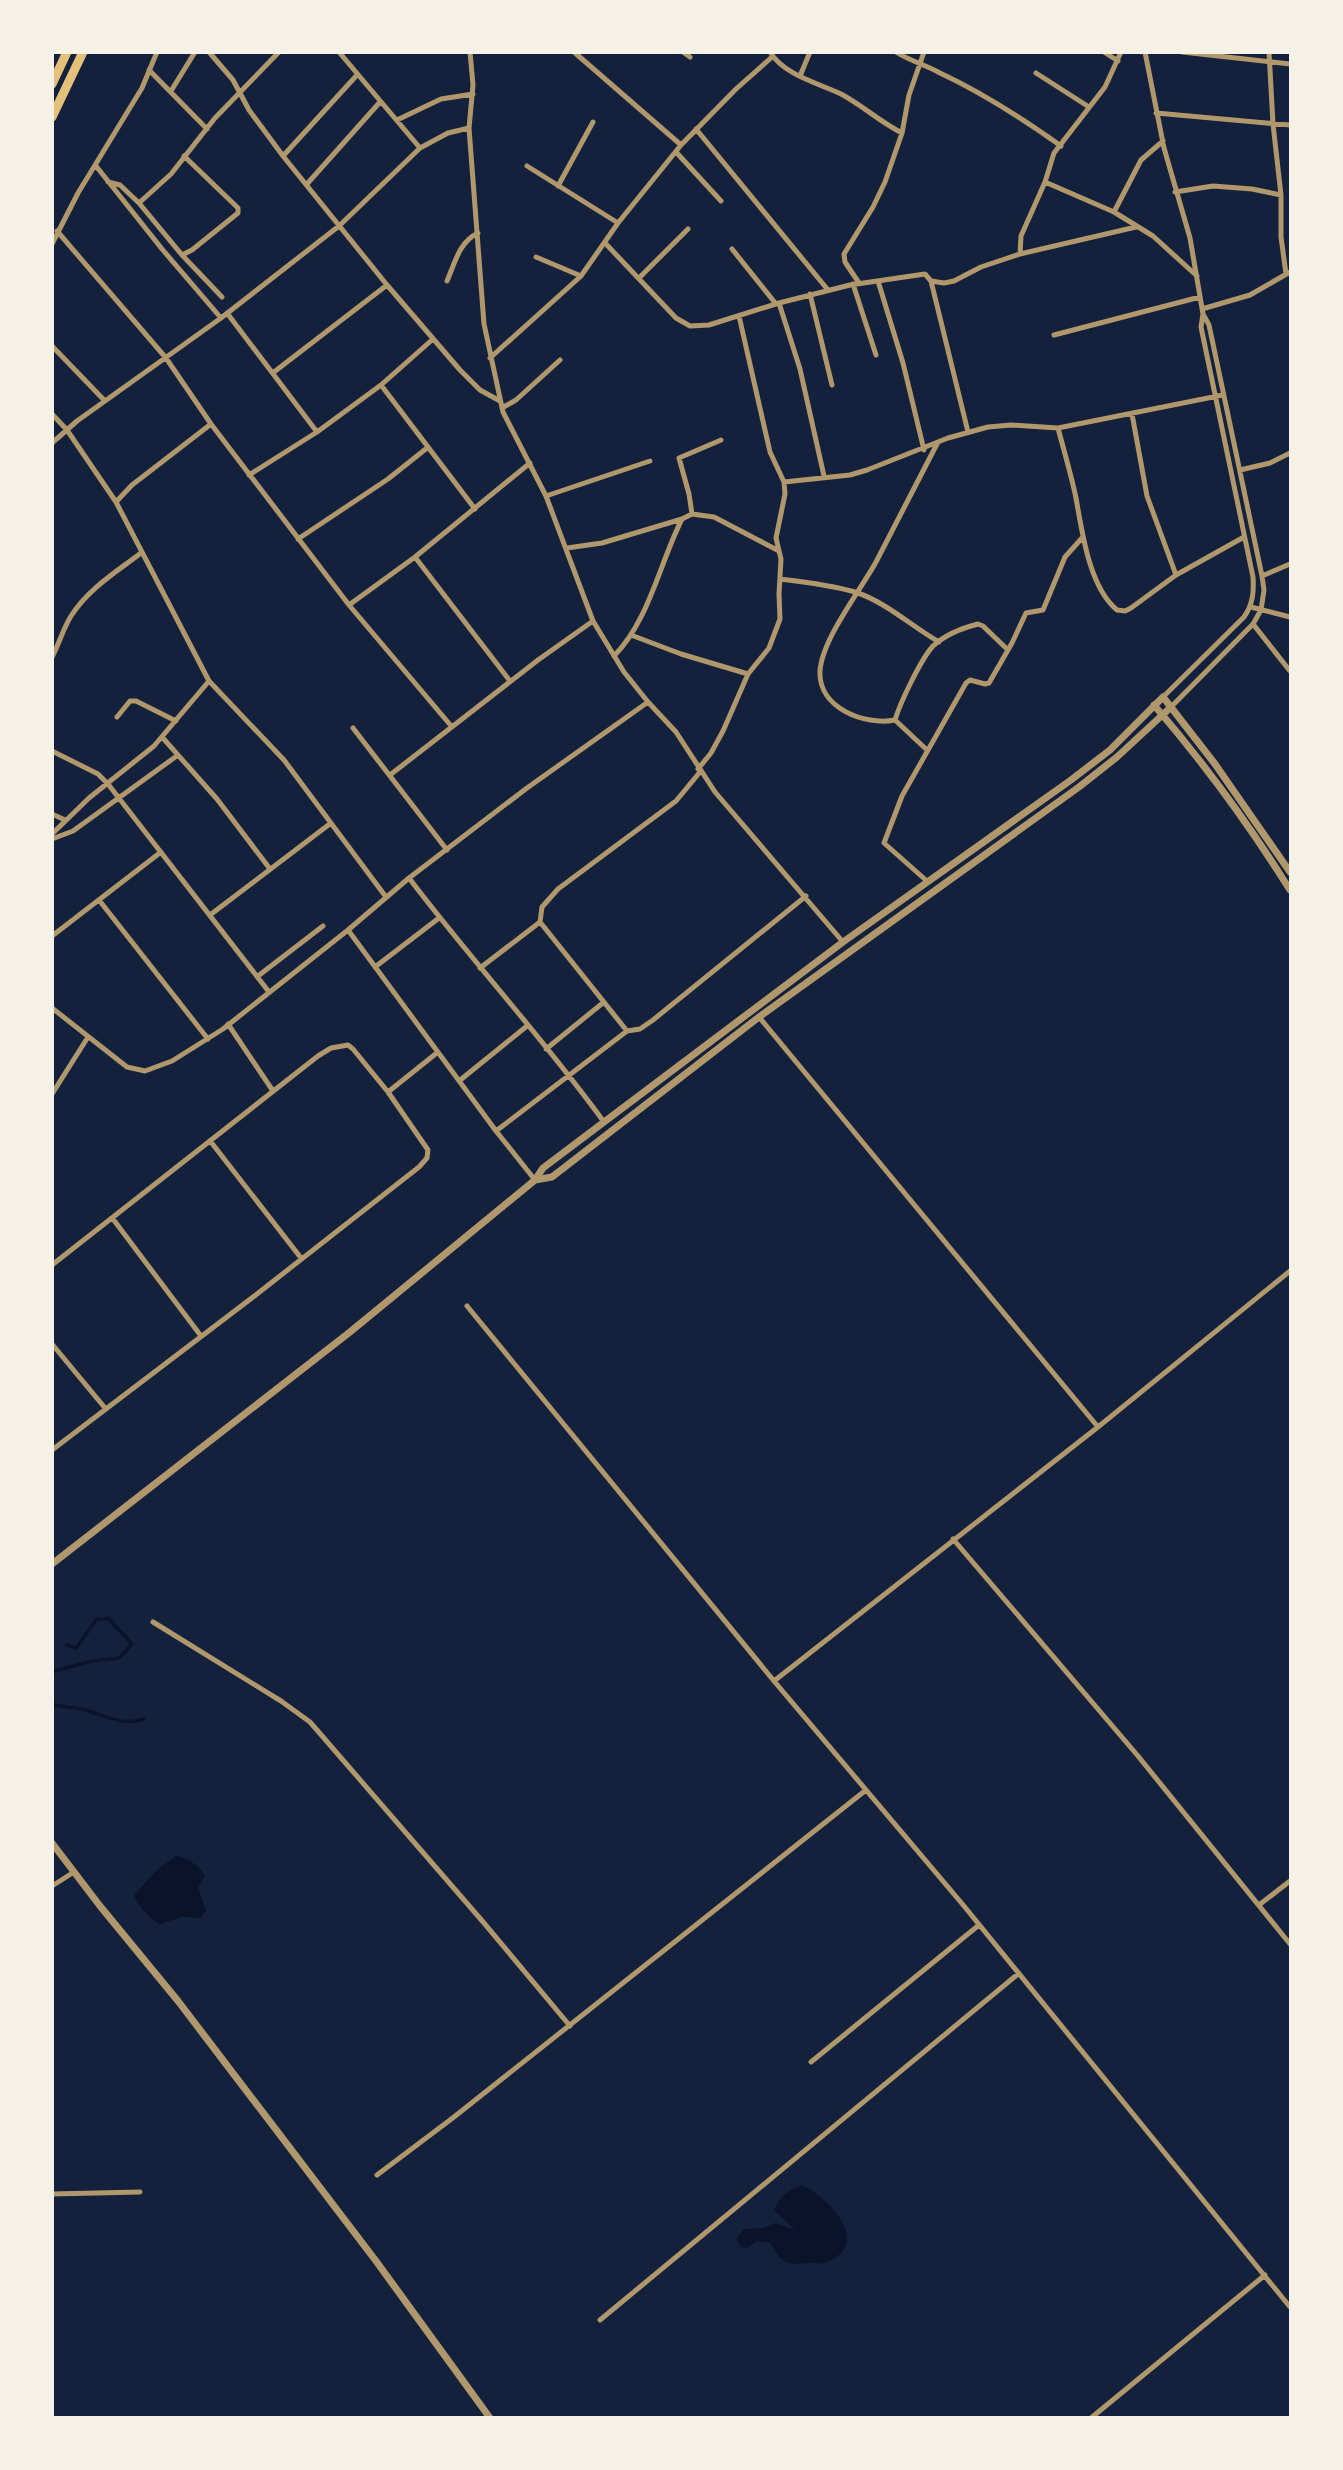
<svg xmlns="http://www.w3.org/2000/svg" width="1343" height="2470" viewBox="0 0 1343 2470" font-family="'Roboto Serif',serif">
<rect width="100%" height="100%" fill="#14213d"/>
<path fill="#0b132b" d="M176 1856C188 1858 199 1865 205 1876L198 1887 206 1911 200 1918 182 1917 160 1924C149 1918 138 1907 134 1895L158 1869Z
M802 2185C830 2198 874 2245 825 2263 820 2265 814 2262 809 2263 800 2263 791 2266 783 2260 777 2256 774 2248 770 2243L757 2241 747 2248 741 2247 736 2239 744 2229 763 2228 775 2223 795 2230 774 2210C779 2196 789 2190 802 2185Z"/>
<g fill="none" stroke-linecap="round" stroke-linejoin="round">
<path stroke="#0b132b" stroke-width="3.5" d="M52 1672 92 1661 119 1658 132 1644 109 1619H97L76 1648 67 1645
M52 1704C62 1707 72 1707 81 1709 103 1714 121 1727 144 1719"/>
<path stroke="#b1986c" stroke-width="5" d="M209 52 233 80 249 110 283 156 387 285 460 370 480 390 500 401
M339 52 420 148
M470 52 473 85 469 128 484 324 503 412 546 496 593 621 624 672 648 702 676 732 715 792 843 942
M574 52 681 145
M683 52 690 57
M770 52C784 75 818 83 841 94 862 105 880 122 902 133
M896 52C910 61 926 65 940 73 983 93 1023 119 1061 146
M1104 52 1118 61
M1145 52 1164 148 1190 238 1203 314 1201 327 1253 577C1254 592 1253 604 1244 617L1163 697
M1182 52 1290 64
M1269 52 1273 124 1281 195V237L1286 274
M149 70 207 129
M1036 73 1089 107
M800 76 810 52
M171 91 195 52
M1156 113 1290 125
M397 120 441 99 473 94
M696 129 828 290
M676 152 721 201
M283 156 357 75
M96 166 162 249 221 318
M527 166 618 223
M108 182 120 185 139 203 171 174 215 118 279 52
M1045 182 1114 212 1153 236 1197 276
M307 184 380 102
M558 186 593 122
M1175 192 1213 186 1252 189 1281 195
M139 203 182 255 192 250 238 213V208L184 156
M1114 212 1141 160 1163 141
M57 231 166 358 211 424 349 605 452 727
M52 244 78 193 142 88 157 52
M606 244 676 318 690 326 709 325 779 303 850 285 925 274 931 281 968 432
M732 249 776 304
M1020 254 1021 236 1045 182 1054 153 1105 87 1121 52
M182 255 222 297
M536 257 581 276
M639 278 688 229
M447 281C455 263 459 242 478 233
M878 281 903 363 924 450
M931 281 944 283 954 281 981 267 1020 254 1136 227
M859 283 845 262 844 254 873 207 885 182 902 133 909 95 924 52
M853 284 876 355
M810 294 832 385
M779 303 800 369 824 476
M1202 309 1250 295 1290 272
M227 313 317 432
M1054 335 1200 297
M52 346 105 401
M490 358 581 276 618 223 681 145 736 89 772 57
M274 372 387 285
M381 385 475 509
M502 408 516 400 560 360
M52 414 67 430 116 502 209 681 284 760 386 897
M1132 414 1147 496 1176 575
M1058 428C1064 451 1071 474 1076 498 1082 531 1089 587 1117 610L1125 611 1131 608 1176 575 1244 537
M52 443 77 421 221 318 339 226 420 148 448 133 469 128
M1240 470 1270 463 1290 453
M249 475 317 432 381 385 433 339
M784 482 850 475 867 470 948 438 988 427 1011 425 1058 428 1223 395
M546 496 650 461
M116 502 132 485 211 424
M692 514 714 517 779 551
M298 539 388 479 427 448
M567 548 602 543 682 519
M415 557 510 681
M1262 576 1290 564
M780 579C805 582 831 585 855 592 886 602 911 626 939 642
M349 605 415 557 530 463
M1251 607 1290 617
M1253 624 1290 671
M631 635 681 654 748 674
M614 656C649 621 660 562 682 519L692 514 689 494 679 458 721 440
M52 657C59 644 63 629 71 616 88 589 116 572 141 553
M1171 707 1253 624 1261 610 1264 590 1262 576 1209 325 1203 314
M117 717 130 701H136L176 721
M895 720C865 726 818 708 820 671 822 639 860 591 876 562 897 522 917 482 938 442
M353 728 447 850
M162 737 217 799 270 869
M927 750 895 720C900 703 921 659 933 646 945 635 962 628 978 624L983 626 1008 650
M52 751 98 774 108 784 269 992
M698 769 711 753 723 731 748 674 769 648 780 619 779 594 781 559 776 538 785 494 784 482 770 452 739 316
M390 775 538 660 593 621
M52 814 65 820
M52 834 89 798 154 746 209 681
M52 839 73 831 178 755
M409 878C472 961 543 1038 604 1122
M928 882 884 843 902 796 966 683 970 680 985 684 989 683 1012 643 1026 613 1043 610 1065 557 1082 538
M99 900 208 1039
M210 915 331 823
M348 930 496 1131 535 1180
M52 936 161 852
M375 967 439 918
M480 968 540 922
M258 976 323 926
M52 1008 127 1067 145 1071 172 1061 223 1029 348 930 409 878 527 788 648 702
M759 1017 1098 1427
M228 1024 273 1091
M627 1031 540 922 542 907 558 889 676 801 700 772
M546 1049 604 1002
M459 1081 527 1026
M388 1092 438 1052
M52 1094 88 1037
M496 1131 627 1031 640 1029 653 1020 806 896
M211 1142 301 1258
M113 1219 201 1336
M52 1265 318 1056 331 1048 348 1045 353 1049 388 1092 428 1150 427 1158 419 1167 257 1294 52 1450
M467 1306 774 1681 964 1906 1290 2307
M52 1344 105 1408
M953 1539 1138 1756 1290 1944
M153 1622 281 1701 310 1722 484 1923 570 2026
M774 1681 1098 1427 1290 1271
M52 1886 74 1872
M1259 1905 1290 1881
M811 2062 979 1925
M377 2175 454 2117 866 1790
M52 2194 140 2192
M600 2320 1018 1974
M1091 2418 1265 2275"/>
<path stroke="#b1986c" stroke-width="7" d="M1154 705C1204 763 1250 826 1290 890
M535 1180 552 1177 759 1017 1079 787 1117 757 1171 707
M52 1564 350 1332 535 1180 543 1168 843 942 1071 780 1110 750 1163 697 1215 764 1290 872
M52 1843 100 1906 178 2001 376 2261 490 2418"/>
<path stroke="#e5c07b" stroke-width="9" d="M52 84 67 52
M52 117 83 52"/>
</g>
<rect width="1343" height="2470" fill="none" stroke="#f6f1e7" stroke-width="108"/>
</svg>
